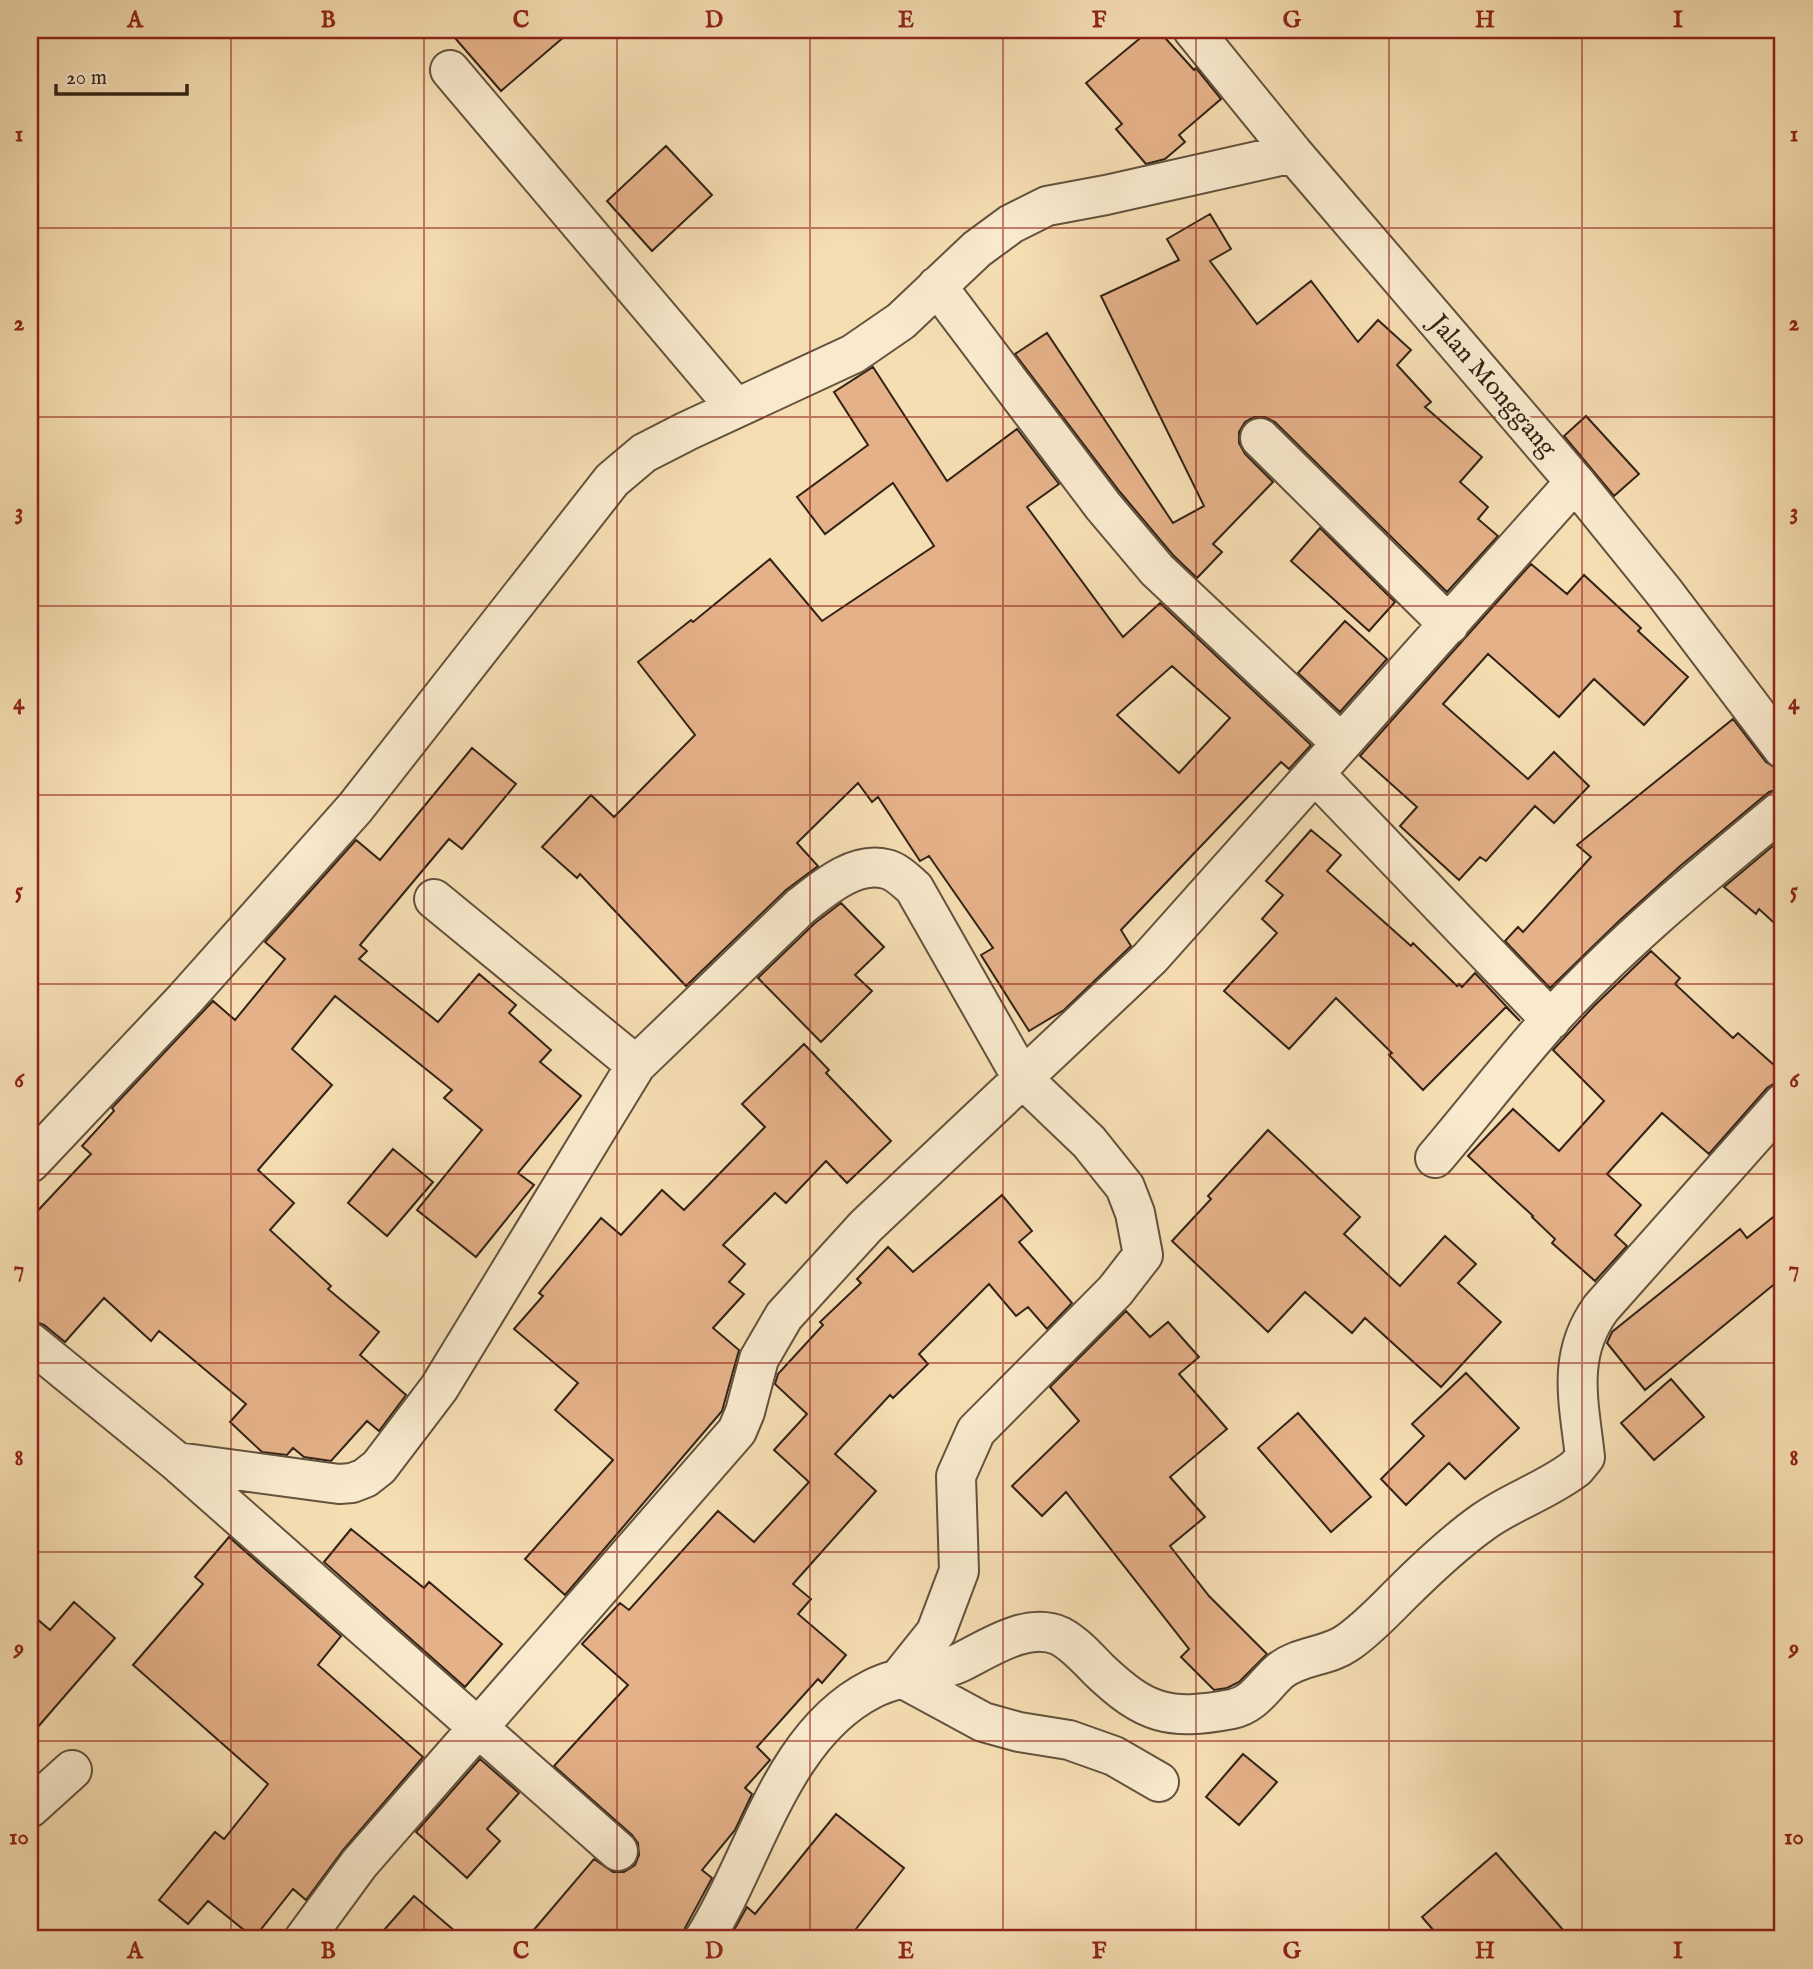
<svg xmlns="http://www.w3.org/2000/svg" width="1813" height="1969" viewBox="0 0 1813 1969" font-family="'IM FELL English',serif">
<rect width="100%" height="100%" fill="#f6deb3"/>
<filter id="stains"><feTurbulence type="fractalNoise" baseFrequency=".00286" numOctaves="4"/><feColorMatrix values="0 0 0 0 .2 0 0 0 0 .09 0 0 0 0 .02 0 0 0 .5 -.17"/></filter>
<radialGradient id="worn" r=".72"><stop offset=".6" stop-color="#630" stop-opacity="0"/><stop offset="1" stop-color="#630" stop-opacity=".3"/></radialGradient>
<path fill="#e5b189" stroke="#322316" stroke-width="2" fill-rule="evenodd" d="M448 30H572L501 91Z
M1150 30H1158L1194 70 1196 68 1221 99 1179 135 1185 142 1165 159 1146 164 1116 129 1122 124 1086 83Z
M666 146 712 195 652 251 607 201Z
M1210 214 1231 249 1210 261 1257 324 1311 281 1358 342 1378 320 1411 350 1397 365 1431 402 1425 407 1482 457 1460 482 1488 507 1478 519 1498 536 1447 592 1275 422 1265 417H1254L1245 422 1239 432V443L1245 454 1273 482 1213 544 1222 552 1197 578 1173 555 1120 492 1015 354 1047 333 1173 523 1204 506 1101 296 1179 260 1167 239Z
M873 367 947 481 1017 429 1059 484 1027 507 1123 637 1160 603 1311 745 1289 769 1281 762 1121 930 1131 946 1064 1010 1029 1031 981 955 993 948 929 856 920 861 878 797 872 802 858 783 797 843 818 866 786 890 686 986 580 874 577 878 542 847 591 795 614 817 695 735 638 662 691 620 693 622 770 559 822 621 934 546 893 483 825 534 797 497 868 445 834 392ZM1172 666 1230 718 1179 773 1117 715Z
M1586 416 1639 474 1614 496 1564 436Z
M1320 528 1395 602 1369 631 1291 561Z
M1531 564 1567 594 1584 575 1641 628 1638 631 1688 677 1644 725 1594 679 1559 717 1488 654 1443 704 1528 779 1554 752 1589 786 1554 823 1535 806 1486 861 1480 857 1459 880 1400 826 1417 807 1360 756Z
M1345 621 1387 659 1340 712 1298 673Z
M1733 719 1766 762 1779 770 1783 775V788L1769 792 1679 867 1620 920 1550 988 1505 941 1518 927 1523 932 1591 857 1577 845Z
M472 748 516 784 462 849 449 839 360 945 367 951 359 959 438 1022 479 974 516 1005 509 1013 551 1050 540 1062 581 1096 518 1173 534 1185 476 1257 417 1210 482 1130 444 1098 452 1090 335 996 292 1049 332 1085 258 1170 294 1203 270 1230 331 1286 328 1289 379 1332 360 1355 406 1395 379 1431 367 1421 331 1461 304 1457 293 1448 287 1455 262 1452 230 1422 246 1404 159 1331 151 1341 104 1298 65 1342 44 1325 30 1320V1219L91 1154 82 1146 114 1111 112 1108 213 1001 235 1020 285 959 265 942 356 840 380 860Z
M1311 830 1341 855 1327 871 1411 946 1413 943 1457 986 1459 984 1462 987 1475 973 1520 1021 1506 1007 1423 1090 1389 1055 1392 1053 1336 998 1289 1049 1224 991 1277 933 1262 919 1283 895 1266 881Z
M1774 845 1783 853V931L1759 909 1756 914 1724 887Z
M841 903 884 947 855 975 872 991 821 1042 758 978 815 923Z
M1651 951 1680 978 1675 984 1733 1038 1738 1033 1783 1073V1082L1775 1083 1767 1088 1709 1154 1662 1113 1607 1174 1641 1205 1615 1235 1627 1246 1595 1281 1552 1243 1555 1239 1532 1217 1533 1216 1468 1156 1513 1109 1559 1151 1604 1101 1553 1050 1594 1006Z
M804 1044 829 1070 826 1073 891 1141 847 1183 826 1161 786 1203 775 1193 723 1245 745 1264 729 1282 744 1294 713 1328 739 1350 722 1411 565 1595 525 1559 613 1460 555 1410 578 1383 514 1329 543 1296 539 1293 601 1218 621 1235 662 1190 684 1210 765 1127 742 1104Z
M1268 1130 1360 1217 1344 1234 1400 1286 1445 1236 1476 1264 1458 1283 1501 1322 1441 1387 1365 1318 1352 1333 1305 1292 1268 1332 1172 1241 1211 1199 1208 1196Z
M393 1149 433 1182 387 1236 348 1203Z
M1002 1195 1032 1231 1019 1242 1072 1303 1047 1329 1028 1307 1016 1316 989 1284 919 1354 928 1364 893 1398 890 1395 835 1454 876 1491 793 1584 811 1599 798 1614 846 1655 822 1683 818 1679 757 1747 770 1760 745 1788 752 1794 735 1830 702 1870 712 1878 685 1928 682 1939H526L594 1859 613 1872H624L635 1865 639 1855 638 1843 632 1835 554 1766 628 1685 582 1644 620 1603 629 1610 718 1511 754 1542 809 1482 774 1450 807 1414 775 1384 778 1374 823 1325 820 1322 861 1283 857 1279 888 1247 913 1272Z
M1783 1209V1277L1645 1390 1607 1343 1612 1332 1740 1229 1747 1238Z
M1126 1311 1150 1337 1168 1322 1199 1357 1179 1374 1227 1429 1170 1477 1205 1517 1170 1546 1209 1596 1267 1654 1239 1682 1227 1688 1214 1690 1181 1657 1189 1649 1066 1492 1042 1516 1012 1486 1079 1421 1050 1387Z
M1466 1373 1519 1428 1465 1479 1449 1463 1406 1505 1381 1479 1424 1436 1412 1424Z
M1671 1379 1704 1417 1654 1460 1621 1423Z
M1298 1413 1371 1497 1331 1532 1258 1448Z
M351 1529 424 1588 429 1582 502 1644 465 1687 324 1562Z
M229 1537 341 1636 318 1665 423 1757 343 1850 306 1900 293 1889 254 1938 208 1901 188 1924 159 1900 215 1832 224 1839 268 1784 133 1665 203 1584 195 1577Z
M74 1602 115 1638 30 1736V1613L50 1630Z
M1243 1754 1277 1782 1239 1825 1206 1797Z
M480 1759 519 1793 487 1829 500 1841 467 1878 416 1832Z
M836 1814 904 1868 848 1939H729L747 1907 755 1914Z
M1496 1853 1571 1939H1441L1422 1917Z
M414 1896 464 1939H376Z"/>
<g fill="none" stroke-linecap="round" stroke-linejoin="round">
<defs>
<path id="minor" d="M1193 30 1293 153 1575 482 1664 592 1783 749
M450 70 736 408
M937 286 1103 506 1157 570 1341 743
M1260 438 1449 625
M1315 774 1551 1020
M434 899 636 1065 801 906C824 888 855 861 886 869 896 871 906 881 914 888L1022 1078 1089 1142 1125 1187 1135 1213 1143 1255 1115 1291 976 1431 956 1476 959 1571 936 1632 900 1677
M1435 1158C1474 1112 1511 1064 1551 1019 1622 942 1703 875 1783 809
M30 1163 185 999 355 808 612 480 644 453 687 431 853 354 901 321 977 249 1011 224 1047 206 1106 195 1293 153
M30 1342 177 1462 618 1851
M177 1462 339 1484 352 1483 365 1478 379 1467 439 1388 636 1065
M900 1677 983 1722 1019 1732 1069 1740 1114 1756 1159 1782
M30 1808 72 1770
M304 1939 359 1864 737 1431 745 1412 759 1359 784 1316 866 1226 1150 958 1575 482
M704 1939C755 1859 781 1735 872 1689 901 1674 933 1675 959 1663 988 1649 1027 1621 1060 1636 1075 1644 1087 1658 1099 1670 1145 1714 1169 1721 1232 1709 1254 1705 1264 1685 1280 1671 1300 1655 1327 1657 1347 1643 1366 1630 1382 1613 1398 1597 1425 1570 1452 1544 1483 1522 1512 1501 1548 1490 1576 1468L1585 1457C1579 1402 1566 1356 1601 1308L1783 1103"/>
</defs>
<use href="#minor" stroke="#63523d" stroke-width="42"/>
<use href="#minor" stroke="#f9eace" stroke-width="38"/>
</g>
<path fill="none" stroke="#8f2418" stroke-width="2" stroke-opacity="0.55" d="M231 30V1939M424 30V1939M617 30V1939M810 30V1939M1003 30V1939M1196 30V1939M1389 30V1939M1582 30V1939M30 228H1783M30 417H1783M30 606H1783M30 795H1783M30 984H1783M30 1174H1783M30 1363H1783M30 1552H1783M30 1741H1783"/>
<g text-anchor="middle" dominant-baseline="central" stroke-width="7" stroke-linejoin="round" paint-order="stroke">
<g font-size="26" fill="#322316" stroke="#f9eace">
<text transform="translate(1493 386) rotate(49)">Jalan Monggang</text>
</g>
</g>
<rect width="1813" height="1969" fill="none" stroke="#f6deb3" stroke-width="77"/>
<path d="M56 84v10h131v-10" fill="none" stroke="#322316" stroke-width="3.5"/>
<text x="66" y="84" font-size="21" fill="#322316" stroke="#f9eace" stroke-width="5" paint-order="stroke">20 m</text>
<rect x="38" y="38" width="1736" height="1892" fill="none" stroke="#8f2418" stroke-width="2.5"/>
<g font-size="23" text-anchor="middle" font-weight="bold" fill="#8f2418">
<text x="135" y="27">A</text>
<text x="328" y="27">B</text>
<text x="521" y="27">C</text>
<text x="714" y="27">D</text>
<text x="906" y="27">E</text>
<text x="1099" y="27">F</text>
<text x="1292" y="27">G</text>
<text x="1485" y="27">H</text>
<text x="1678" y="27">I</text>
<text x="19" y="141">1</text>
<text x="1794" y="141">1</text>
<text x="19" y="330">2</text>
<text x="1794" y="330">2</text>
<text x="19" y="519">3</text>
<text x="1794" y="519">3</text>
<text x="19" y="709">4</text>
<text x="1794" y="709">4</text>
<text x="19" y="898">5</text>
<text x="1794" y="898">5</text>
<text x="19" y="1087">6</text>
<text x="1794" y="1087">6</text>
<text x="19" y="1276">7</text>
<text x="1794" y="1276">7</text>
<text x="19" y="1465">8</text>
<text x="1794" y="1465">8</text>
<text x="19" y="1655">9</text>
<text x="1794" y="1655">9</text>
<text x="19" y="1844">10</text>
<text x="1794" y="1844">10</text>
<text x="135" y="1958">A</text>
<text x="328" y="1958">B</text>
<text x="521" y="1958">C</text>
<text x="714" y="1958">D</text>
<text x="906" y="1958">E</text>
<text x="1099" y="1958">F</text>
<text x="1292" y="1958">G</text>
<text x="1485" y="1958">H</text>
<text x="1678" y="1958">I</text>
</g>
<rect width="100%" height="100%" filter="url(#stains)"/>
<rect width="100%" height="100%" fill="url(#worn)"/>
</svg>
